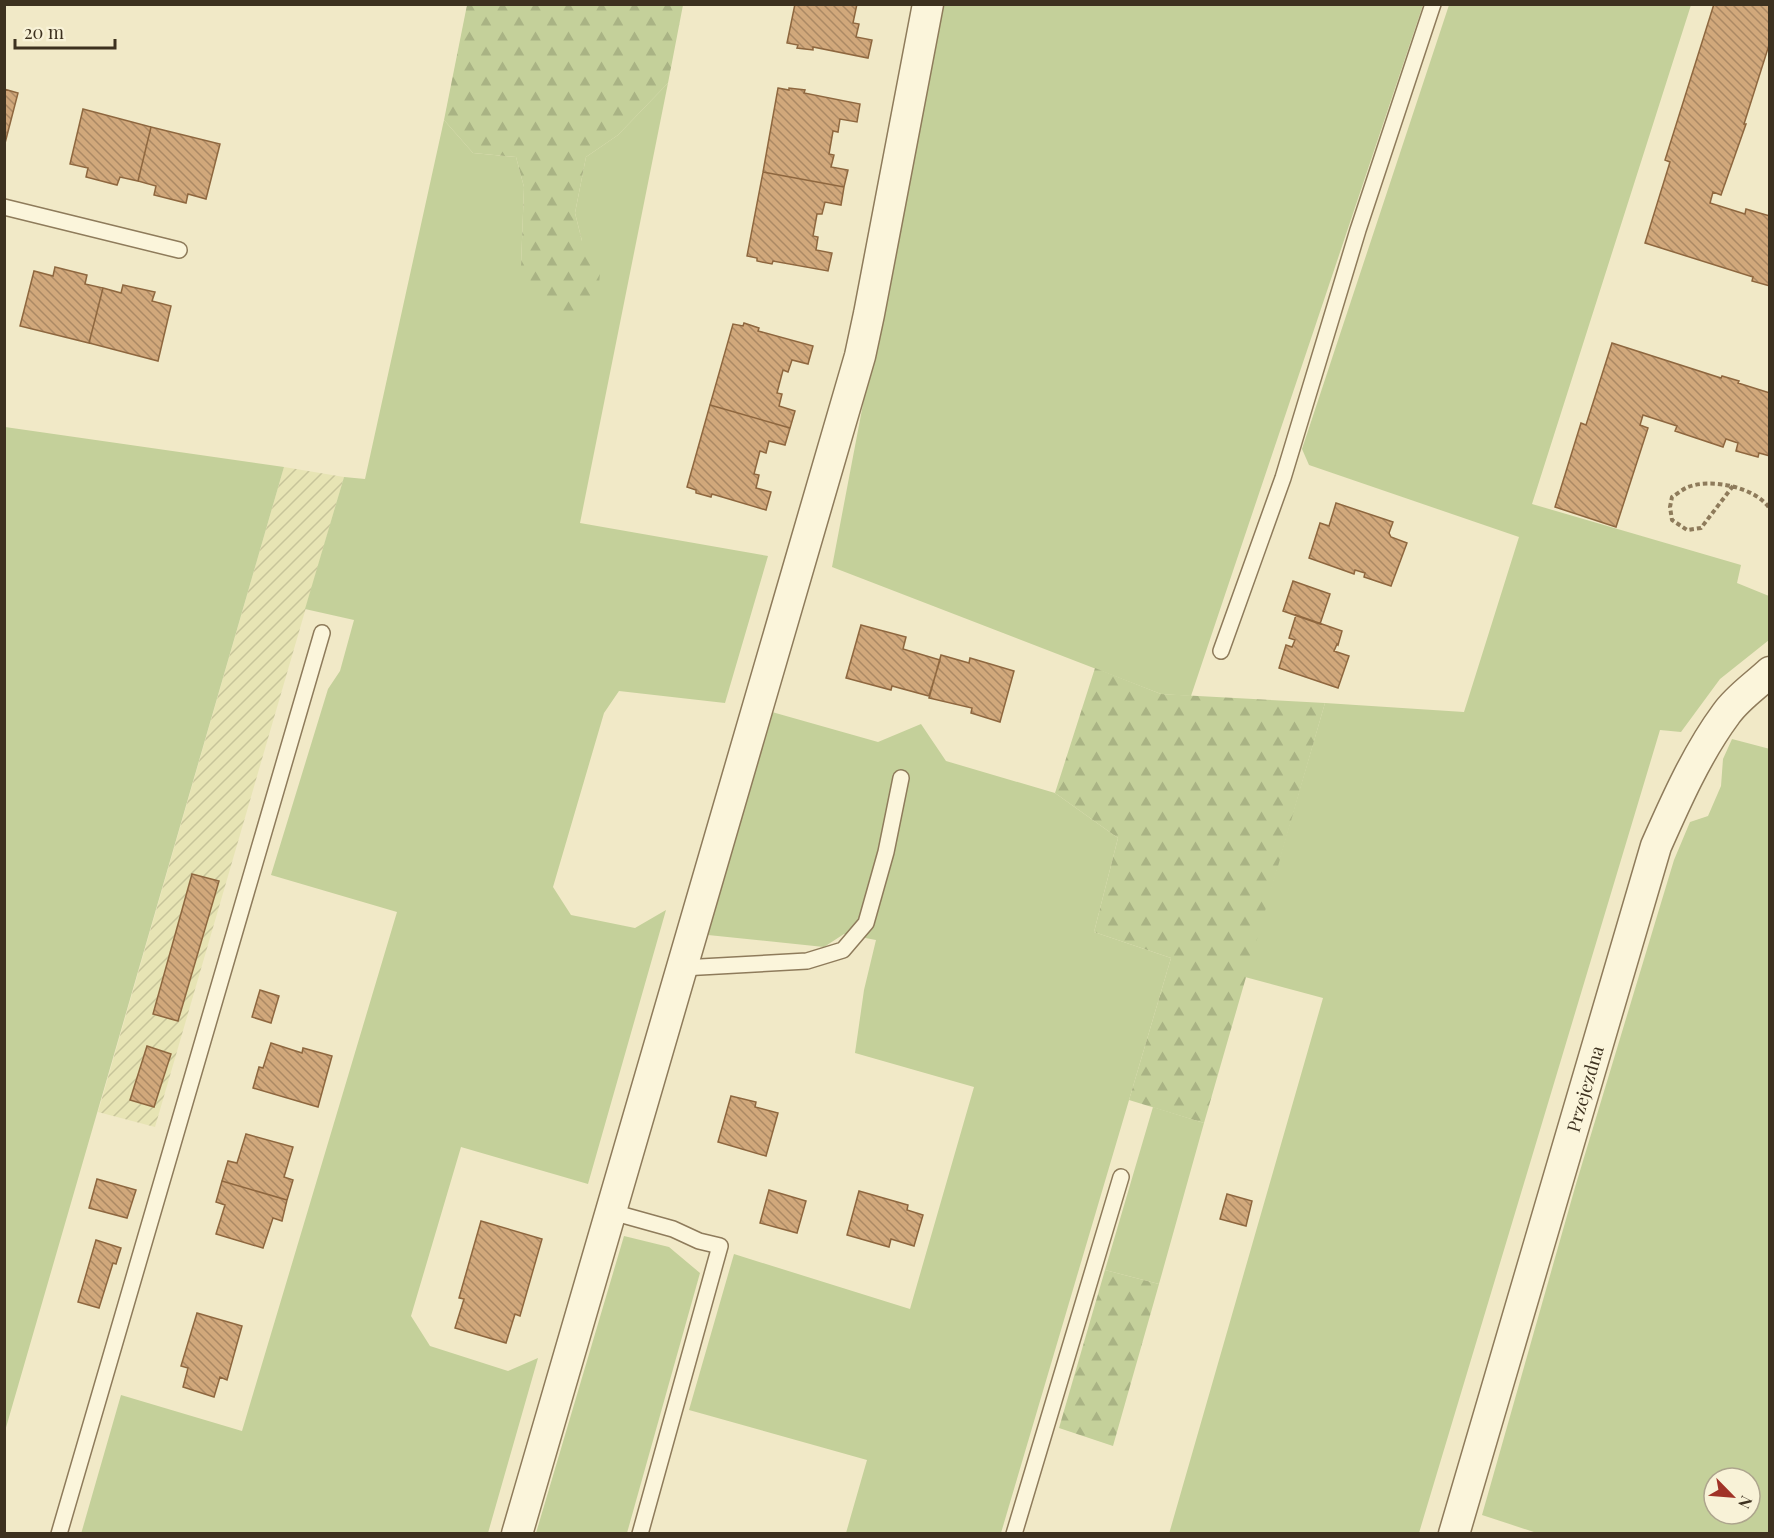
<svg xmlns="http://www.w3.org/2000/svg" width="1774" height="1538" viewBox="0 0 1774 1538" font-family="'Playfair Display',serif">
<defs>
<pattern id="farmland-furrows" width="10" height="10" patternUnits="userSpaceOnUse" patternTransform="scale(1.5)"><rect width="10" height="10" fill="#e7e4b4"/><path d="M-1 1l2-2M0 10L10 0M9 11l2-2" fill="none" stroke="#c7c49a"/></pattern>
<pattern id="forest-firs" width="22" height="20" patternUnits="userSpaceOnUse" patternTransform="scale(1.5)"><rect width="22" height="20" fill="#c4d09a"/><path d="M5 1l3.5 6h-7zM16 11l3.5 6h-7z" fill="#a9b384"/></pattern>
<pattern id="building-back-hatch" width="6" height="6" patternUnits="userSpaceOnUse" patternTransform="scale(1.5)"><rect width="6" height="6" fill="#d1a87b"/><path d="M-1 5l2 2M0 0l6 6M5-1l2 2" fill="none" stroke="#ab8964"/></pattern>
</defs>
<rect width="100%" height="100%" fill="#f1e9c7"/>
<path fill="url(#farmland-furrows)" d="M284 467 344 477 155 1127 98 1112Z"/>
<path fill="#c4d09a" fill-rule="evenodd" d="M939 5H1423L1191 696 1161 694 832 567Z
M1449 5H1691L1532 504 1741 565 1737 583 1769 596V640L1720 679 1681 732 1660 730 1419 1533 1169 1534 1323 998 1245 977 1325 703 1464 712 1519 537 1309 465 1302 449Z
M668 83 580 523 768 556 725 703 619 691 604 713 553 887 571 915 635 928 666 910 588 1184 461 1147 411 1316 430 1346 508 1371 538 1358 488 1533 81 1534 121 1395 242 1431 397 912 271 875 328 689 340 671 354 620 305 609 344 477 365 479 444 120 473 153 516 157 524 187 521 266 582 241 575 213 586 157 618 135Z
M5 427 284 467 5 1431 4 427Z
M772 712 878 742 921 724 946 761 1055 793 1118 838 1094 932 1171 958 1001 1533H846L867 1460 689 1410 734 1254 910 1309 974 1087 855 1053 864 990 876 940 844 934 824 947 708 935Z
M1732 739 1770 749 1769 1533H1537L1482 1515 1576 1184 1674 860 1690 822 1708 816 1721 786 1723 759ZM1714 1478H1750V1514H1714Z
M1153 1107 1204 1123 1159 1284 1105 1270Z
M624 1236 669 1247 700 1273 627 1533H536Z"/>
<path fill="url(#forest-firs)" d="M467 5H683L668 83 618 135 586 157 575 213 582 241 601 262 598 295 574 324 537 291 521 266 524 187 516 157 473 153 444 120Z
M1095 668 1161 694 1325 703 1204 1123 1129 1100 1171 958 1094 932 1118 838 1055 793Z
M1105 1270 1159 1284 1113 1446 1059 1428Z"/>
<path fill="url(#building-back-hatch)" stroke="#8e673f" stroke-width="1.5" d="M795 4H857L853 23 859 24 856 37 872 40 868 58 813 47V50L797 48 798 45 787 43Z
M1714 4H1770V42L1744 124H1746L1721 195 1713 192 1710 203 1745 214 1746 209 1770 216V286L1752 281 1753 277 1645 243 1670 162 1665 160Z
M778 88 789 90V88L805 90 804 93 860 104 857 122 840 119 838 132 833 131 829 154 834 155 831 167 848 170 844 187 763 172Z
M4 89 18 93 4 147Z
M83 109 151 127 138 181 120 177 117 185 86 177 88 168 70 164Z
M151 127 220 144 206 199 188 194 186 203 154 195 156 186 138 181Z
M763 172 844 187 841 205 825 202 822 214H817L813 236 818 237 816 250 832 253 828 271 773 261 772 264 757 261V258L747 256Z
M55 267 87 275 85 284 103 288 89 343 20 326 34 271 53 276Z
M123 285 155 292 152 301 171 306 158 361 89 343 103 288 121 293Z
M744 323 759 328 758 331 813 346 808 364 792 360 788 372 783 370 777 393 782 394 779 406 795 411 790 428 710 405 733 324 743 326Z
M1612 343 1721 378 1722 376 1739 381 1738 383 1770 393V456L1759 453 1758 457 1736 451 1738 443 1726 439 1723 447 1675 431 1677 426 1643 415 1640 425 1648 428 1616 527 1555 507 1581 423 1586 425Z
M710 405 790 428 785 445 769 441 766 453 760 451 754 474 759 475 756 488 771 492 766 510 712 494 711 497 696 493V490L687 487Z
M1336 503 1393 522 1389 533 1391 537 1407 543 1391 586 1364 577 1365 573 1355 570 1354 574 1309 558 1320 523 1329 526Z
M1293 581 1330 594 1320 624 1283 611Z
M1296 615 1342 631 1338 645 1337 644 1334 651 1349 656 1338 688 1279 668 1286 645 1292 647 1295 640 1289 638Z
M861 625 906 637 903 649 940 660 929 696 892 686 891 690 846 678Z
M941 655 969 663 970 658 1014 671 1000 722 971 713 972 708 929 698Z
M192 874 219 881 178 1021 153 1014Z
M260 990 279 996 271 1023 252 1017Z
M271 1043 302 1053 303 1048 332 1056 318 1107 253 1088 259 1067 263 1068Z
M147 1046 171 1054 154 1107 130 1100Z
M731 1096 756 1102 755 1107 778 1113 766 1156 718 1142Z
M246 1134 293 1147 284 1177 293 1180 287 1200 222 1181 228 1161 237 1163Z
M97 1179 136 1190 127 1218 89 1208Z
M222 1181 287 1200 282 1221 273 1218 263 1248 216 1234 225 1205 216 1202Z
M769 1190 806 1201 797 1233 760 1223Z
M859 1191 908 1205 907 1210 923 1215 914 1246 891 1239 889 1247 847 1235Z
M1227 1194 1252 1201 1246 1226 1220 1219Z
M481 1221 542 1239 520 1316 515 1314 506 1343 455 1328 464 1299 459 1298Z
M96 1240 121 1248 116 1264 113 1263 99 1308 78 1302Z
M197 1313 242 1326 227 1380 220 1377 214 1397 183 1387 188 1368 181 1366Z"/>
<g fill="none" stroke-linecap="round" stroke-linejoin="round">
<defs>
<path id="service" d="M4 207 179 250
M1221 651 1283 478 1358 230 1433 4
M682 968 807 961 843 950 866 923 886 852 901 778
M612 1212 673 1229 699 1241 720 1246 640 1534
M59 1534 322 633
M1014 1534 1121 1177"/>
<g id="minor">
<path d="M517 1534 860 356 869 314 928 4"/>
<path id="s1" d="M1454 1534 1656 846C1675 803 1697 753 1726 714 1737 698 1755 686 1770 672"/>
</g>
</defs>
<use href="#service" stroke="#8e7b5b" stroke-width="18"/>
<use href="#minor" stroke="#8e7b5b" stroke-width="33"/>
<path stroke="#8e7b5b" stroke-width="4" stroke-dasharray="4.5 3" stroke-linecap="butt" d="M1733 486 1701 528 1687 530 1672 520 1670 507 1672 497C1677 494 1683 489 1688 487 1711 478 1756 487 1770 509"/>
<use href="#service" stroke="#fbf5db" stroke-width="15"/>
<use href="#minor" stroke="#fbf5db" stroke-width="30"/>
</g>
<g text-anchor="middle" dominant-baseline="central" stroke-width="6" stroke-linejoin="round" paint-order="stroke">
<g font-size="18" fill="#3d311f" stroke="#f8f2d7">
<text stroke="none"><textPath href="#s1" startOffset="464">Przejezdna</textPath></text>
</g>
</g>
<rect width="1774" height="1538" fill="none" stroke="#3d311f" stroke-width="12"/>
<g transform="translate(1732 1496) rotate(115)"><circle r="28" fill="#f8f2d7" stroke="#ada58d" stroke-width="1.5"/>
<path d="M0-4.5L10 22L0 15L-10 22Z" fill="#a03327"/>
<text y="-9" font-size="16" font-weight="bold" text-anchor="middle" fill="#3d311f">N</text>
</g>
<path d="M15 39v9h100v-9" fill="none" stroke="#3d311f" stroke-width="3"/>
<text x="24" y="39" font-size="18" fill="#3d311f" stroke="#f8f2d7" stroke-width="4.5" paint-order="stroke">20 m</text>
</svg>
